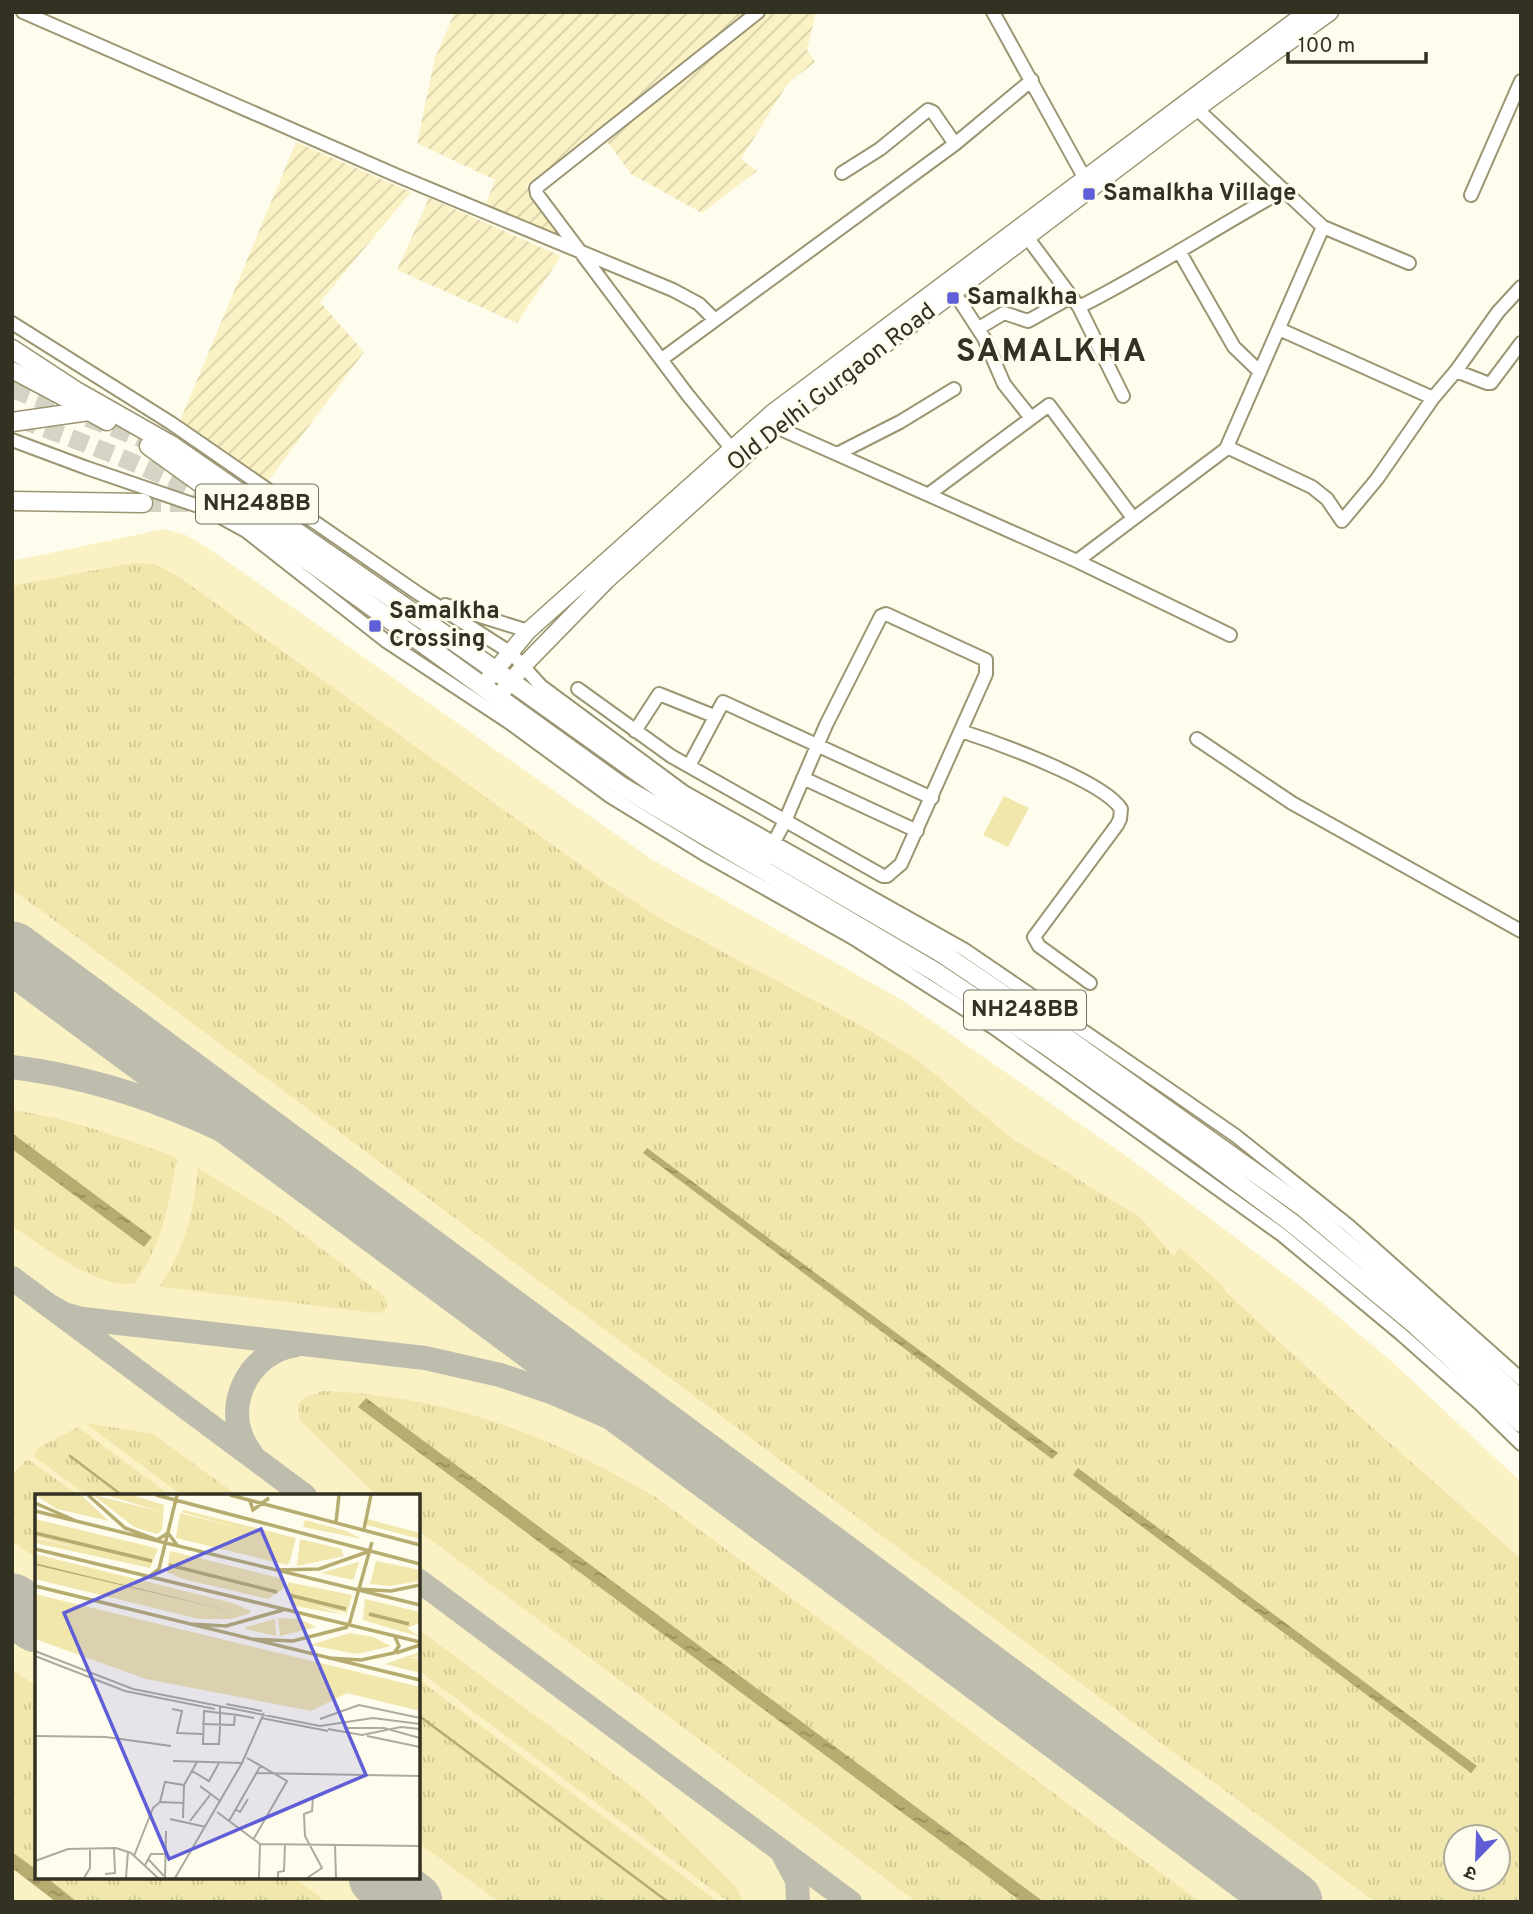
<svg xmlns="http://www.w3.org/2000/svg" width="1533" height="1914" viewBox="0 0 1533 1914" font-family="Overpass,'Noto Sans Devanagari',sans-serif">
<defs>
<pattern id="industrial-furrows" width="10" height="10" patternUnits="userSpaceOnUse" patternTransform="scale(1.75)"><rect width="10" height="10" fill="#faf2c5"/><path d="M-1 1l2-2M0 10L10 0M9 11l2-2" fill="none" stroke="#d7d0a9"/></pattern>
<pattern id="grass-tufts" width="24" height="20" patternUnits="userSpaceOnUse" patternTransform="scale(1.75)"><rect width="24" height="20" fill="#f1e6ab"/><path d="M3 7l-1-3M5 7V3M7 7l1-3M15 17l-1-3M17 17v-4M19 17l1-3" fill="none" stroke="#cfc693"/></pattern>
<pattern id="water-ripples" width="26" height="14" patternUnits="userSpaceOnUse" patternTransform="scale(1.75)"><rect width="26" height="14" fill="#b7ac6f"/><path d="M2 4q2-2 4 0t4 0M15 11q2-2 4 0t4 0" fill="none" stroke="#958d5b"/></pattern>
</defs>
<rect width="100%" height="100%" fill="#fefced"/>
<path fill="#faf2c5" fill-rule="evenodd" d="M164 529 186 535 208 548 651 859 900 999 1126 1156 1310 1293 1390 1360 1521 1482V1902H12V561ZM37 1496H418V1877H37ZM1456 1837H1498V1879H1456Z"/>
<path fill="url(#industrial-furrows)" d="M455 12H816L807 50 815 62 788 83 741 159 757 171 702 213 631 174 600 132 526 186 566 239 485 206 495 180 417 143 435 58Z
M296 142 411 192 320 302 364 352 268 481 180 421Z
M429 198 561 256 517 323 397 270Z"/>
<path fill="url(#grass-tufts)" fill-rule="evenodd" d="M133 563 155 564 179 577 607 884 661 919 869 1030 920 1062 1011 1138 1141 1218 1174 1257 1179 1247 1223 1286 1226 1292 1358 1415 1521 1559V1902H1375L12 889V586ZM1456 1837H1498V1879H1456Z
M12 1110C69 1118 124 1138 177 1158 168 1207 164 1240 135 1283 99 1291 42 1245 12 1226V1149L144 1247 152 1237 12 1133Z
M198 1168 282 1219 384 1296 387 1306 383 1312 376 1313 163 1287 160 1285C185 1250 194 1210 198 1168Z
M323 1391C449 1396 550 1435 657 1498L1200 1902H1044L365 1398 359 1408 1022 1902H917L418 1530V1496H377L300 1420 298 1405 304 1398Z
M85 1423 153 1434 238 1496H183Z
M78 1427 171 1496H88L36 1458 34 1454 38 1448Z
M27 1459 80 1496H37V1559L12 1541V1475Z
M418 1629 628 1784 653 1805 735 1886 741 1896V1902H729L418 1670Z
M12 1669 37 1687V1870L12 1852Z
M418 1679 718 1902H499L418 1842Z
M46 1877H293L326 1902H77Z"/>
<path fill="#f1e6ab" d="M1004 796 1029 808 1008 847 983 835Z"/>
<path fill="url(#water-ripples)" d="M12 1133 152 1237 144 1247 12 1149Z
M647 1148 1058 1453 1052 1459 643 1153Z
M366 1398 1044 1902H1022L358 1407Z
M1078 1468 1477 1766 1471 1773 1073 1475Z
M12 1852 37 1870V1877H46L77 1902H56L12 1868Z"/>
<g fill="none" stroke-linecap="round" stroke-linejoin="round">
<path stroke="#b7ac6f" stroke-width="2.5" d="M70 1456 123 1496
M418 1715 668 1902"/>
<path stroke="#bebcad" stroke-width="24" d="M12 1067C149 1084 262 1144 374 1220
M12 1278 305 1496
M50 1306 64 1314 83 1319 425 1358 500 1375 551 1392 627 1425 741 1493
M251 1453C219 1412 246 1352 296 1345
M418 1580 850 1902
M12 1604 14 1605
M783 1854 797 1880 798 1902"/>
<path stroke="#bebcad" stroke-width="61" d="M12 952C439 1269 867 1583 1292 1902
M12 1604 37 1622
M379 1877 412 1902"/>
<path stroke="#d5d3c4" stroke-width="18" stroke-dasharray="18 9" stroke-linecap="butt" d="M12 389 166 448
M20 419C90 446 171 472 232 516
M202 462 234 474 408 599
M143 503H192
M628 799 769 884
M1241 1198 1285 1229 1365 1294"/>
<defs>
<path id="minor" d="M23 12 398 176 673 290 699 304 715 320
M993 12 1084 177
M1197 109 1323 227 1409 263
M842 173 880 149 928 110 933 112 955 144
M1471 195 1521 81
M1027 237 1079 307 1123 396
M1179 251 1234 347 1260 372
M954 292 984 338 1004 384 1031 418
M1079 307C1149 272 1215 228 1284 190
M12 323 171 423 419 594 511 653 541 686 684 792 965 950 1177 1095 1236 1136 1349 1226 1521 1379
M979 328 1004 313 1028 321 1071 297
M1279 329 1433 398 1456 371 1487 383H1491L1521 343
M662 359 955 144 1032 80
M1456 371 1498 312 1521 287
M776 427 1077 561 1230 635
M12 440 87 468 204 508 246 531 386 641 510 723 611 797 704 854 853 938 994 1028 1282 1235 1401 1334 1479 1403 1521 1444
M1227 447 1312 487 1327 499 1342 521 1377 479 1433 398
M731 448 687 394 537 194 536 188 758 12
M837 454 900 422 954 389
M929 494 1049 405 1133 518
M1077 561 1226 449 1323 227
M445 605 528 631
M578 689 671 756 883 876H887L901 864 986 674V660L886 614 881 616 826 725 785 821 760 869
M635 731 659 694 714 716
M961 731C995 742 1104 781 1121 809L1120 819 1117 825 1034 937 1039 946 1090 983
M1197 739 1292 803 1521 931
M689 766 723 702 932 798
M803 778 917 831"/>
<path id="major" d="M12 370 89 411
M489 678 528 631 772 413 1307 12
M498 697 527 662 607 580 779 425 1184 118 1330 12"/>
<path id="highway" d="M12 349 76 391 171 445 468 651 667 793 943 954 1054 1029 1303 1207 1423 1309 1521 1400
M12 422 89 411 107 421
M149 446 621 786 934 971 1047 1046 1198 1153 1292 1223 1412 1322 1521 1423
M12 501 143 503"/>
</defs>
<use href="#minor" stroke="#9c9573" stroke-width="16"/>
<use href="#major" stroke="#9c9573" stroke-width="19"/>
<use href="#highway" stroke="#9c9573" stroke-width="21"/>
<use href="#minor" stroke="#fff" stroke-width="12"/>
<use href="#major" stroke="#fff" stroke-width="16"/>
<use href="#highway" stroke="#fff" stroke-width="18"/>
</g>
<g fill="#5f5ed6" stroke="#fefced" stroke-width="2.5">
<rect x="1082" y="187" width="14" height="14" rx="3.5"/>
<rect x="946" y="291" width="14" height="14" rx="3.5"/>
<rect x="368" y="619" width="14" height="14" rx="3.5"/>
</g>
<g text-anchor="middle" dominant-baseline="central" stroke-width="6" stroke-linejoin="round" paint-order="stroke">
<g fill="#fefced" stroke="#706e5f" stroke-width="2">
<rect x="196" y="484.5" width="122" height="39" rx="5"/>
<rect x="964" y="990.5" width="122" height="39" rx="5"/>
</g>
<g font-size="23" font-weight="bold" fill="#333122">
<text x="257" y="504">NH248BB</text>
<text x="1025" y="1010">NH248BB</text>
</g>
<g font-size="24" font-weight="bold" fill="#333122" stroke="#fefced" text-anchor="start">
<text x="1103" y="194">Samalkha Village</text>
<text x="967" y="298">Samalkha</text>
<text x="389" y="612">Samalkha<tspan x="389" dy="28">Crossing</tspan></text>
</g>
<g font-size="24" fill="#333122" stroke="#fefced">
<text transform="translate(832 388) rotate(-38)">Old Delhi Gurgaon Road</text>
</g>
<g font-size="32" font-weight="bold" letter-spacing="2" fill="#333122" stroke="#fefced">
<text x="1052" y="353">SAMALKHA</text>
</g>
</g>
<g transform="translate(35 1494)">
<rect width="385" height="385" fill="#fefced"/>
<path d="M0 1H46L74 27 22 15ZM58 1 128 18 70 1H97L129 11 127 36 122 40 99 33ZM149 16 261 44 255 67 252 71 141 44 145 19 208 35 146 18ZM0 25 117 53 123 55 115 74 0 49V44L55 57 0 43ZM332 25 385 39V45L332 31ZM270 26 311 37 328 45 268 33ZM265 45 306 55 309 62 262 72ZM135 57 249 85 248 95 233 105 148 85 132 78ZM0 60 198 109 216 117 213 120 195 125H164L0 85V71L208 120 0 69ZM341 67 385 76V87L355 92 335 90ZM324 69 318 86 286 79 323 68ZM253 88 317 101 312 119 277 111 311 121 259 112 252 101ZM0 100 385 193V217L312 199 276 217 111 185 0 145ZM330 105 385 118V129L372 134 385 143 328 126ZM243 124 265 125 281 133 245 142ZM240 125 241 142 210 135 211 133ZM315 139 338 143 356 152 322 160 275 151ZM385 158V163H375L385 165V179L350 170Z" fill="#f1e6ab"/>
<path d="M0 69 208 120 0 71Z" fill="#b7ac6f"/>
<path fill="none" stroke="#b7ac6f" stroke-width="3.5" d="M53 1 90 34 122 46 133 39 142 51M121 1 385 70M195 1 385 51M215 7 218 16 234 4M0 9 39 26M0 17 385 111M301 28 304 1M329 35 336 1M0 39 117 67M0 55 385 148M134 71 242 98M241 76 284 75 335 57M115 82 124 75 142 1M0 92 385 186M322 95 356 97 385 91M254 101 311 115M334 120 374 130M154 130 191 132 248 116M314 131 337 48M216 145 258 147 313 133M361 159 385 151M293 164 326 166 359 159 364 152 360 143"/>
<path fill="none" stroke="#adab9c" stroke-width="2" d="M0 157 98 195 285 232 338 224 385 230M0 162 90 197 180 215M191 210 227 217M185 212V233L184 250H168L169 217 185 219 203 221 219 224M137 215 147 217 142 239 167 240M226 224 293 237M285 225 324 211 385 224M167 230 199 231 200 220M309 234H349L385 244M293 235 327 241 366 233 385 235M0 242 71 243 136 252M332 242 385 253M212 264 252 287 218 346M138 267 207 269M157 277 174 287 184 269M221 279 385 282M165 292 185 307M125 308 130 288 149 291M200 315 205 318 213 305M182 318 225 350 385 352M148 324 149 291 162 268M135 325 171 333M155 327 175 301M194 327 226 271M300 351 301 384M99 362 118 314 125 308 148 309M113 365 129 382M0 367 33 355 81 354 96 359 123 384M110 371 116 360H130M70 380 80 379 79 355M49 384 55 374V355M91 384 93 357M130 384 131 337M140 384 207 269 229 219M224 384 225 350M243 384V378L249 377 250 351M272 384 287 374 270 342 269 320 277 317 278 303"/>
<path fill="#5f5ed6" fill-opacity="0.15" stroke="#5f5ed6" stroke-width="3.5" d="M226 35 331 281 134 365 29 119Z"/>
<rect width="385" height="385" fill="none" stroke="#333122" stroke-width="3.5"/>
</g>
<rect width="1533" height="1914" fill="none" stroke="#333122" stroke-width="28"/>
<g transform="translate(1477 1858) rotate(203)"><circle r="33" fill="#fefced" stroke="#adab9c" stroke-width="2"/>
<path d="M0-5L12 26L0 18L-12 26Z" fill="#5f5ed6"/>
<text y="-10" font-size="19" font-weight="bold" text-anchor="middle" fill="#333122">उ</text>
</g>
<path d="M1288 52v10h138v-10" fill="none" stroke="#333122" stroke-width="3.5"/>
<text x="1298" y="52" font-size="21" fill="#333122" stroke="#fefced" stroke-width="5" paint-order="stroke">100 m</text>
</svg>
